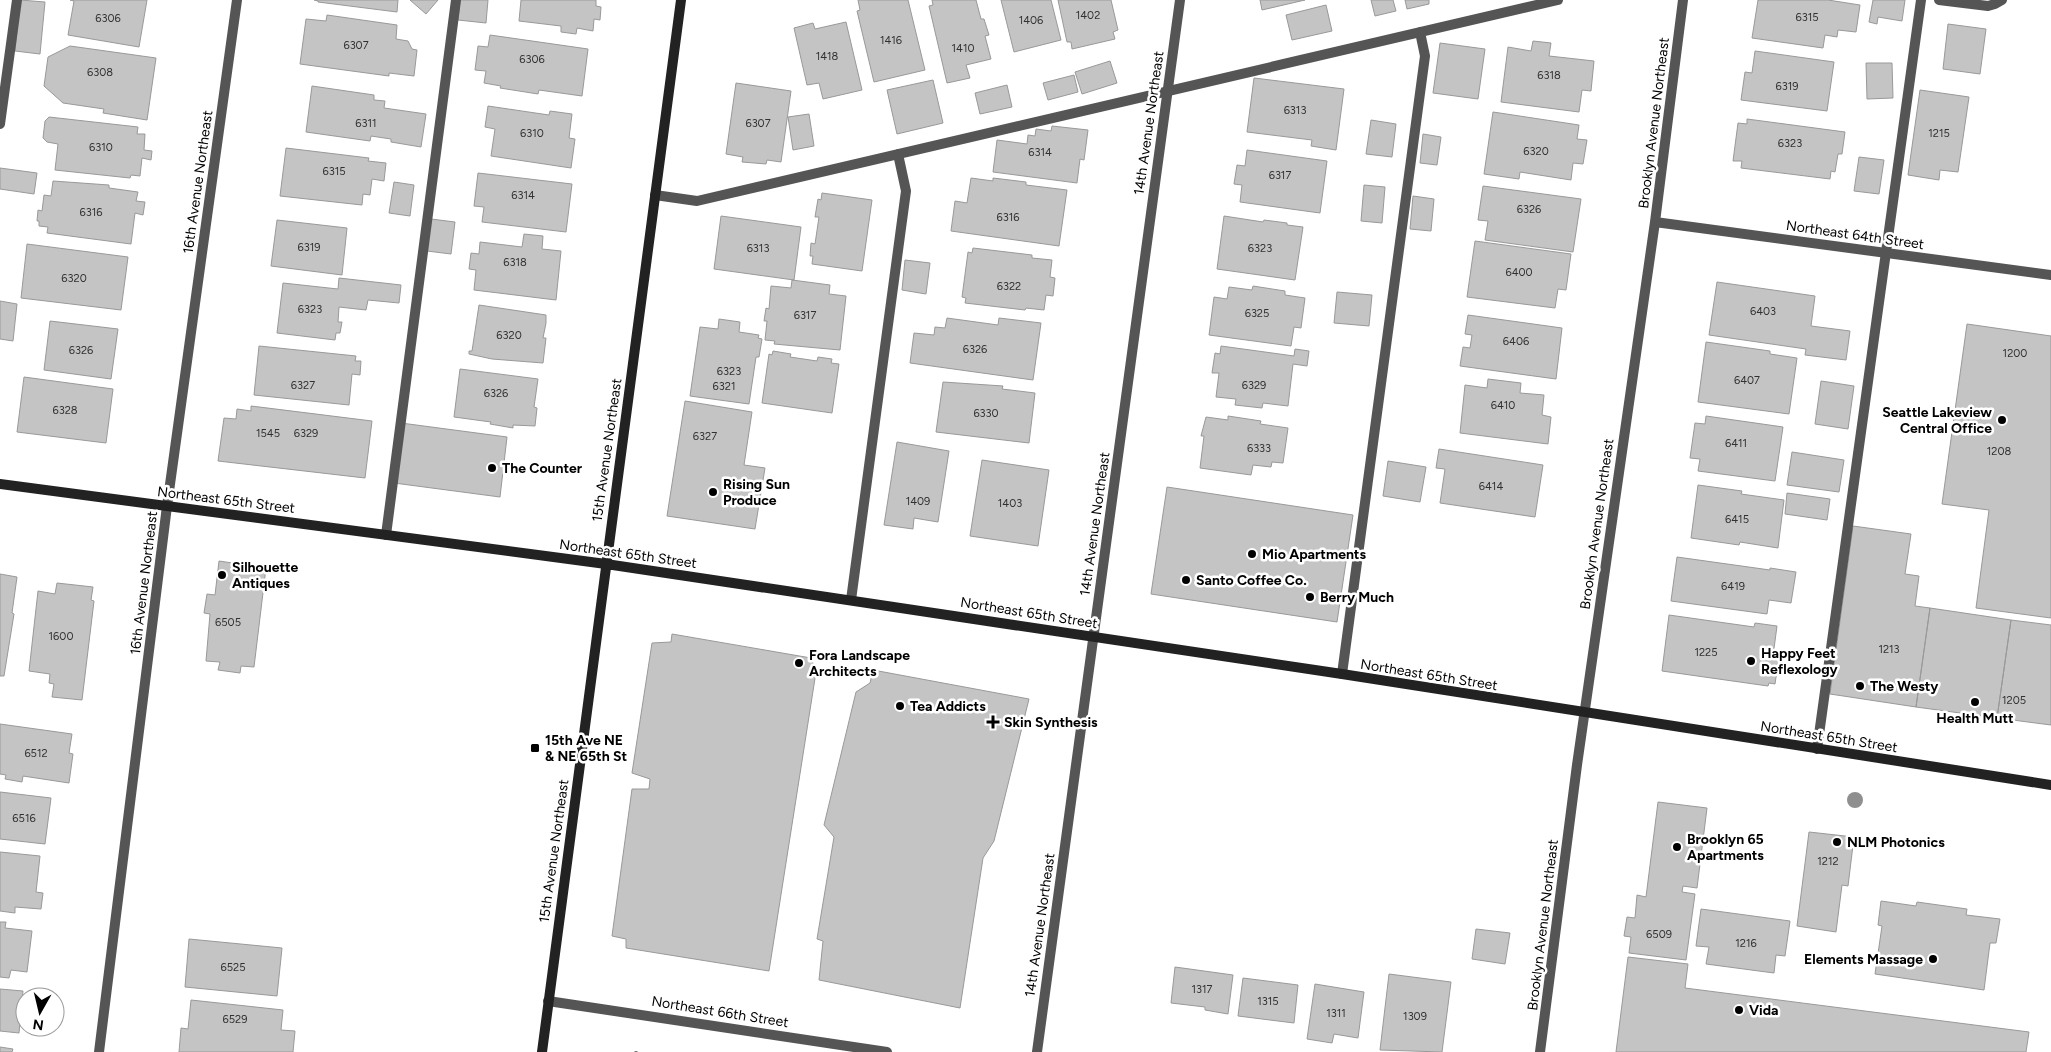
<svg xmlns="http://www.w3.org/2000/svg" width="2051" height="1052" viewBox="0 0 2051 1052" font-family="Figtree,sans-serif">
<rect width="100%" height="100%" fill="#fff"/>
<path fill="#c4c4c4" stroke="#999" d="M20 0 45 2 40 54 15 51Z
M147 0 139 47 68 35 74 1 70 0Z
M314 0H398L397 12 318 2V1Z
M410 0H438L426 14Z
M460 0H488L486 23 458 20Z
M521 0H596V6L601 7 600 20 594 19 593 31 577 28 576 34 561 32V26L519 21Z
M858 0H908L925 70 874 82 857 11 860 10Z
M932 0H976L981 19H984L989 35 985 36 991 59 966 65 970 78 947 83 929 6 933 5Z
M1001 0H1051L1061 40 1014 52Z
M1058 0H1111L1118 30 1113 32 1115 39 1072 49 1071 42H1067Z
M1260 0H1305L1262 10Z
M1371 0H1393L1396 11 1375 16Z
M1405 0H1429V4L1407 9Z
M1758 0H1828L1860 5 1856 32 1838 30 1837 37 1825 35 1823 48 1752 38Z
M1873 0H1905L1902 21 1878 17 1877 24 1869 22Z
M1326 5 1332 31 1292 40 1286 15Z
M327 15 397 25 396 39 408 41 412 49 417 50 414 76 389 73V76L300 64 306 19 326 21Z
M846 22 862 90 823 99 819 83 807 85 794 28 813 23 815 29Z
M1948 24 1986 29 1980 74 1943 69Z
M490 35 588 49 582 96 539 90 538 94 500 88 501 86 484 83 486 71 475 70 478 46 488 47Z
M1533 41 1551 43 1549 56 1594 61 1591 91 1582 90 1579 112 1501 102 1508 47 1531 51Z
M1440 43 1485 49 1478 99 1433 93Z
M70 46 156 58 147 120 103 113 104 109 63 103 44 86 48 57Z
M1755 51 1834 62 1827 111 1741 100 1745 72 1752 73Z
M1110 61 1117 83 1082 94 1075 72Z
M1866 63H1892L1893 98 1867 99Z
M1074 75 1078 92 1048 100 1043 83Z
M1254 78 1344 89 1336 150 1311 146 1312 140 1247 132Z
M933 80 943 123 897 134 887 90Z
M736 83 791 91 781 162 767 160 766 164 742 162 743 157 726 154Z
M1007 85 1012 107 980 114 975 93Z
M312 86 374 95V100L385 101 384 108 426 114 421 147 391 142V139L371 136 370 141 306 132Z
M1920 90 1969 97 1958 172 1940 170 1939 180 1908 175Z
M488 106 549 115 550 111 572 114 569 138 575 139 571 168 491 156 495 129 485 127Z
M1493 112 1579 125 1577 139 1587 140 1583 164 1573 163 1571 180 1520 172 1519 179 1484 174Z
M809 114 814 146 793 150 788 117Z
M49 117 138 127 137 134H145L144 150 152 151 151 160 142 158 140 176 131 175 130 178 55 170 58 144 47 142 43 138 45 121Z
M1747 119 1845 132 1842 154H1838L1835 172 1831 171 1830 179 1741 168 1742 161H1733L1738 123 1747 124Z
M1371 120 1396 124 1392 157 1366 154Z
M1052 126 1088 130 1084 160 1080 159 1077 183 993 172 997 140 1027 144 1028 135 1035 136 1036 129 1051 131Z
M1423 134 1441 137 1437 165 1420 163Z
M286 148 369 158 368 161 386 163 384 181 372 179 370 195 363 194 362 205 280 196Z
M1247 150 1327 161 1320 213 1240 202 1242 185 1234 184 1237 165 1245 166Z
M1859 157 1884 160 1879 194 1854 191Z
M0 168 37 173 34 194 0 189Z
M478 173 572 184 566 232 482 222 484 207 474 206Z
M971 178 993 181V178L1026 182V185L1067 190 1059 246 951 231 955 201 967 203Z
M53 181 109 185V188L138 192 136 201 145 202 143 215 135 213 131 244 47 233 48 227 39 226V221H37L38 210 42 211 44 195 51 196Z
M394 182 414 185 410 216 389 213Z
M1364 185 1385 187 1382 223 1361 221Z
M1483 186 1581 199 1573 252 1485 240 1488 221 1478 220Z
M822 193 872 200 862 271 812 264 813 256H810L811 243 815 244 819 217H815L818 199 821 200Z
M1413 196 1434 199 1431 231 1410 229Z
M721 216 801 227 794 280 714 269Z
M1224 216 1263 222 1264 220 1287 223V225L1303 227 1295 280 1217 269Z
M431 219 455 222 451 254 427 251Z
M277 220 347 228 342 275 271 266Z
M524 234 543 236 542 249 561 251 556 300 474 290 476 270 469 269 471 253 479 254 480 242 522 247Z
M1475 241 1571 254 1566 290 1558 289 1555 308 1467 297Z
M27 244 128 257 121 310 21 298Z
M973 248 1032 255V258L1052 260 1050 277 1055 278 1053 296 1046 295 1044 310 1026 308 1025 310 965 303 966 298 962 297 968 252 972 253Z
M905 260 930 263 926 294 902 290Z
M339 278 401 285 399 303 368 300 366 310 339 307 338 322H342L340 333H336L335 340 277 333 283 283 338 289Z
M792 280 830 285 829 294 846 296 840 350 774 344 775 341 765 340 767 321H764L766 308 769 309 771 286 791 288Z
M1717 282 1815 296 1811 326 1850 331 1846 360 1805 355 1806 349 1709 335Z
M1253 286 1285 291V295L1305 298 1301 328 1294 327 1291 346 1209 335 1214 297 1227 299 1229 287 1252 290Z
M1337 292 1372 295 1369 326 1334 323Z
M0 301 17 304 13 341 0 339Z
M479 305 546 315V323L543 338H546L543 363 492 359 469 354V351H472Z
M1468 315 1562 328 1556 379 1460 366 1463 347 1470 348 1472 335 1465 334Z
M947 318 998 325 999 318 1041 323 1033 380 910 363 914 333 934 335 935 327 945 328Z
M719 319 740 322 739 332 759 335 758 338 762 339 759 357H756L749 404 690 396 700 327 718 329Z
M50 321 118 329 111 379 44 370Z
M1967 324 2051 336V618L1976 608 1989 510 1942 504Z
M1706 342 1770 351V354L1797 358 1789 414 1698 402Z
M259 346 356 356 355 361H361L360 375 352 374 349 405 254 395Z
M1221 346 1294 356 1295 349 1309 351 1307 366 1293 364 1288 406 1263 403 1262 408 1235 405 1236 399 1216 397 1219 373H1212L1215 353 1220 354Z
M773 351 791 354 790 357 817 361 818 357 832 359 831 363 839 364 832 413 762 403 769 354 772 355Z
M460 369 538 379 534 407 537 408 535 426 513 425V428L490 424 491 422 454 417Z
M24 377 113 389 106 443 17 432Z
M1488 379 1521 383 1520 393 1544 395 1542 415 1551 417 1548 444 1460 433 1465 385 1487 388Z
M1821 381 1854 386 1848 429 1815 424Z
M943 382 1003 386 1002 389 1035 393 1029 443 936 432Z
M685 401 752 412 744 465 765 468 755 529 667 516Z
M251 406 372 421 365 478 218 461 224 418 236 419 237 409 251 411Z
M1228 416 1261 421 1260 424 1288 428 1283 463 1272 462 1271 467 1253 465 1251 475 1200 468 1204 436H1201L1206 417 1228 420Z
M1706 416 1783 427 1775 481 1698 471 1700 459 1690 458 1695 423 1705 424Z
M401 423 507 437 500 497 394 483Z
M897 442 949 451 938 522 914 518 913 529 884 525Z
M1439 449 1543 465 1535 517 1440 503 1445 469 1436 468Z
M1792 452 1844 460 1839 492 1787 485Z
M982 460 1049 470 1038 546 970 536Z
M1388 461 1426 467 1420 502 1383 496Z
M1698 485 1742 491 1741 494 1784 500 1778 548 1740 542 1739 545 1691 538Z
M1167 487 1353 515 1337 622 1151 594Z
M1787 493 1830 499 1827 520 1785 514Z
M1853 526 1911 534 1905 574 1919 576 1915 606 1930 608 1916 707 1830 694Z
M1677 557 1770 570V568L1796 572 1791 603 1769 600 1767 614 1671 601Z
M219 561 266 568 254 667 241 666 240 673 218 670 220 662 206 661 210 614 204 613 207 594 215 595Z
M0 574 17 577 12 613 14 614 4 676H0Z
M57 583 93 587 91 600 94 601 82 700 52 697 54 684 49 683 50 674 29 671 38 591 55 594Z
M1930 608 2011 620 1997 718 1916 707Z
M1669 615 1754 627 1755 623 1777 626 1773 656 1779 657 1775 684 1769 683 1768 686 1662 671Z
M2011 620 2051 625V725L1997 718Z
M672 634 811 658 816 672 769 971 626 948V939L612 936 632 789H649L650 779 632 773 652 643 671 642Z
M873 670 1029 699 994 841 983 858 960 1008 819 980 823 941 817 939 834 837 824 825 856 692 870 683Z
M0 724 72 734 69 753 73 754 69 783 23 776 22 782 5 779 6 775 0 774Z
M0 792 51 798 45 844 0 839Z
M1658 802 1707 808 1697 888 1683 886 1682 892 1695 894 1686 960 1629 953 1631 937 1624 936 1627 917 1635 918 1637 895 1646 897Z
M1809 832 1854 837 1848 886 1842 885 1836 932 1797 926Z
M0 852 40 856 36 892 43 893 41 909 15 907V913L0 911Z
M1881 901 1916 906 1917 902 1967 909 1966 915 2000 919 1996 943H1990L1984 990 1875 974 1882 926 1878 925Z
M1701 909 1790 921 1785 956 1776 955 1774 973 1706 964 1709 947 1696 946Z
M0 922H6L5 928 32 931 27 972 11 970 9 978 0 977Z
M1476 929 1510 933 1505 964 1472 959Z
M189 939 282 948 277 996 185 987Z
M1628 957 1688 964 1685 988 2029 1032 2026 1052H1616Z
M1175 967 1233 975 1228 1014 1205 1010V1007L1171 1003Z
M1389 974 1451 982 1442 1052 1380 1050Z
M1243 978 1298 985 1294 1023 1238 1016Z
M1315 984 1364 992 1358 1038 1334 1034 1332 1043 1307 1039Z
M0 989 23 991 19 1033 0 1031Z
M191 1000 283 1010 281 1030 295 1031 293 1052H179L181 1028 188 1029Z
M0 1047 13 1049 12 1052H0Z"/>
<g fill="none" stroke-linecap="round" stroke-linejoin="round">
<path stroke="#777" stroke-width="3" stroke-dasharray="1 2.5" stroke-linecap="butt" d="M636 1052V1050"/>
<path stroke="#555" stroke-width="10" d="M1939 0 1988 6 1995 4 2002 0
M0 124 17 0
M655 195 697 201 1558 0
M386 535 456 0
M851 600 906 191 898 154
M1342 674 1425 56 1420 32
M1817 749 1921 0"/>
<path stroke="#555" stroke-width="10" d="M1655 222 2051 275
M548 1001 887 1052
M99 1052 167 506 237 0
M1037 1052 1180 0
M1540 1052 1577 765 1655 222 1683 0"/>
<path stroke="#222" stroke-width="10" d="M0 484 606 564 1342 674 2051 785
M542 1052 681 0"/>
</g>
<circle fill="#8f8f8f" cx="1855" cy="800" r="8"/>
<g fill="#000" stroke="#fff" stroke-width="2">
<circle cx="2002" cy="420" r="5"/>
<circle cx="492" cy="468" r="5"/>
<circle cx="713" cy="492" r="5"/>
<circle cx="1252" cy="554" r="5"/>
<circle cx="222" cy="575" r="5"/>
<circle cx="1186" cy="580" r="5"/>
<circle cx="1310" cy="597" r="5"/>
<circle cx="1751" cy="661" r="5"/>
<circle cx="799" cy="663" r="5"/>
<circle cx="1860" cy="686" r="5"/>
<circle cx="1975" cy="702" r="5"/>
<circle cx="900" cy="706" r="5"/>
<path d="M990.5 714.5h5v5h5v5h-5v5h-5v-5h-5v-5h5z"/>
<rect x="530" y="743" width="10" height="10" rx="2.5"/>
<circle cx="1837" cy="842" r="5"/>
<circle cx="1677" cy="847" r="5"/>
<circle cx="1933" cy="959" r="5"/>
<circle cx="1739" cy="1010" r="5"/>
</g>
<g text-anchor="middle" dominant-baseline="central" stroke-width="5" stroke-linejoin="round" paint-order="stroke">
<g font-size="11" fill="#313131">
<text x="1088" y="15">1402</text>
<text x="1807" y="17">6315</text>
<text x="108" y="18">6306</text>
<text x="1031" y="20">1406</text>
<text x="891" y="40">1416</text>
<text x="356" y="45">6307</text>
<text x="963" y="48">1410</text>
<text x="827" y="56">1418</text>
<text x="532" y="59">6306</text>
<text x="100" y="72">6308</text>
<text x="1549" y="75">6318</text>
<text x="1787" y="86">6319</text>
<text x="1295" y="110">6313</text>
<text x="366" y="123">6311</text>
<text x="758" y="123">6307</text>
<text x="532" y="133">6310</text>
<text x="1939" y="133">1215</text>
<text x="1790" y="143">6323</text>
<text x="101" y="147">6310</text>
<text x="1536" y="151">6320</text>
<text x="1040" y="152">6314</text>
<text x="334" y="171">6315</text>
<text x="1280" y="175">6317</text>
<text x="523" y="195">6314</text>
<text x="1529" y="209">6326</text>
<text x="91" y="212">6316</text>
<text x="1008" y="217">6316</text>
<text x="309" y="247">6319</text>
<text x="758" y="248">6313</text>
<text x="1260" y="248">6323</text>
<text x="515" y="262">6318</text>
<text x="1519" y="272">6400</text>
<text x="74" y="278">6320</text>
<text x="1009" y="286">6322</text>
<text x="310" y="309">6323</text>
<text x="1763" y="311">6403</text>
<text x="1257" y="313">6325</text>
<text x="805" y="315">6317</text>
<text x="509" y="335">6320</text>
<text x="1516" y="341">6406</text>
<text x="975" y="349">6326</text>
<text x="81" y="350">6326</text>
<text x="2015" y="353">1200</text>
<text x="729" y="371">6323</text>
<text x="1747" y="380">6407</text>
<text x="303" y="385">6327</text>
<text x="1254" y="385">6329</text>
<text x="724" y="386">6321</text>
<text x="496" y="393">6326</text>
<text x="1503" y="405">6410</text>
<text x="65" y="410">6328</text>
<text x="986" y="413">6330</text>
<text x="268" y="433">1545</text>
<text x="306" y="433">6329</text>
<text x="705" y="436">6327</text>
<text x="1736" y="443">6411</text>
<text x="1259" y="448">6333</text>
<text x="1999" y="451">1208</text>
<text x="1491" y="486">6414</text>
<text x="918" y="501">1409</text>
<text x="1010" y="503">1403</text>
<text x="1737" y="519">6415</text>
<text x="1733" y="586">6419</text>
<text x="228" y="622">6505</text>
<text x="61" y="636">1600</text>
<text x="1889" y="649">1213</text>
<text x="1706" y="652">1225</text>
<text x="2014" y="700">1205</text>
<text x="36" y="753">6512</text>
<text x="24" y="818">6516</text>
<text x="1828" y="861">1212</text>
<text x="1659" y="934">6509</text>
<text x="1746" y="943">1216</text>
<text x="233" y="967">6525</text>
<text x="1202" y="989">1317</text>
<text x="1268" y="1001">1315</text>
<text x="1336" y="1013">1311</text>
<text x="1415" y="1016">1309</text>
<text x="235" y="1019">6529</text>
</g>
<g font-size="14" fill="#000" stroke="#fff">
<text transform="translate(1149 123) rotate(-82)">14th Avenue Northeast</text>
<text transform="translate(1654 123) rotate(-83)">Brooklyn Avenue Northeast</text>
<text transform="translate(198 182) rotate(-82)">16th Avenue Northeast</text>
<text transform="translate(1855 235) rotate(8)">Northeast 64th Street</text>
<text transform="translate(607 450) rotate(-82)">15th Avenue Northeast</text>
<text transform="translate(226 500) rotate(7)">Northeast 65th Street</text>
<text transform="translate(1095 524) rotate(-82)">14th Avenue Northeast</text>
<text transform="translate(1597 524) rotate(-82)">Brooklyn Avenue Northeast</text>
<text transform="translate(628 554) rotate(8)">Northeast 65th Street</text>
<text transform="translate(144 583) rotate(-83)">16th Avenue Northeast</text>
<text transform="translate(1029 613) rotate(9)">Northeast 65th Street</text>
<text transform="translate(1429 675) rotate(9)">Northeast 65th Street</text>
<text transform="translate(1829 737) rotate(9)">Northeast 65th Street</text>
<text transform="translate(554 851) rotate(-82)">15th Avenue Northeast</text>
<text transform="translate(1040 925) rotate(-82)">14th Avenue Northeast</text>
<text transform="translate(1543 925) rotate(-83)">Brooklyn Avenue Northeast</text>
<text transform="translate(720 1012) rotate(9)">Northeast 66th Street</text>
</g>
<g font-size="14" font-weight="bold" fill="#000" stroke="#fff" text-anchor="start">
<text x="1992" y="412" text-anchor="end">Seattle Lakeview<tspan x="1992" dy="16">Central Office</tspan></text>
<text x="502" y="468">The Counter</text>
<text x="723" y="484">Rising Sun<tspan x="723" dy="16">Produce</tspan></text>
<text x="1262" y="554">Mio Apartments</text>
<text x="232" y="567">Silhouette<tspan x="232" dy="16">Antiques</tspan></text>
<text x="1196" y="580">Santo Coffee Co.</text>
<text x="1320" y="597">Berry Much</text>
<text x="1761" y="653">Happy Feet<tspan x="1761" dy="16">Reflexology</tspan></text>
<text x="809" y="655">Fora Landscape<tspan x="809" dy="16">Architects</tspan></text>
<text x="1870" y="686">The Westy</text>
<text x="910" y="706">Tea Addicts</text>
<text x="1975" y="718" text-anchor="middle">Health Mutt</text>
<text x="1004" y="722">Skin Synthesis</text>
<text x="545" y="740">15th Ave NE<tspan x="545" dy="16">&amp; NE 65th St</tspan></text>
<text x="1687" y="839">Brooklyn 65<tspan x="1687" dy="16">Apartments</tspan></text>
<text x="1847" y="842">NLM Photonics</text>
<text x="1923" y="959" text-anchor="end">Elements Massage</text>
<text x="1749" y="1010">Vida</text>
</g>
</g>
<g transform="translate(40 1012) rotate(188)"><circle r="24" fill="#ffffff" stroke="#999999"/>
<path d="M0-4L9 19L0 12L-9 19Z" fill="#000000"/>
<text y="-8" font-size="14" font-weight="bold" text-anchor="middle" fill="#000000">N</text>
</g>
</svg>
